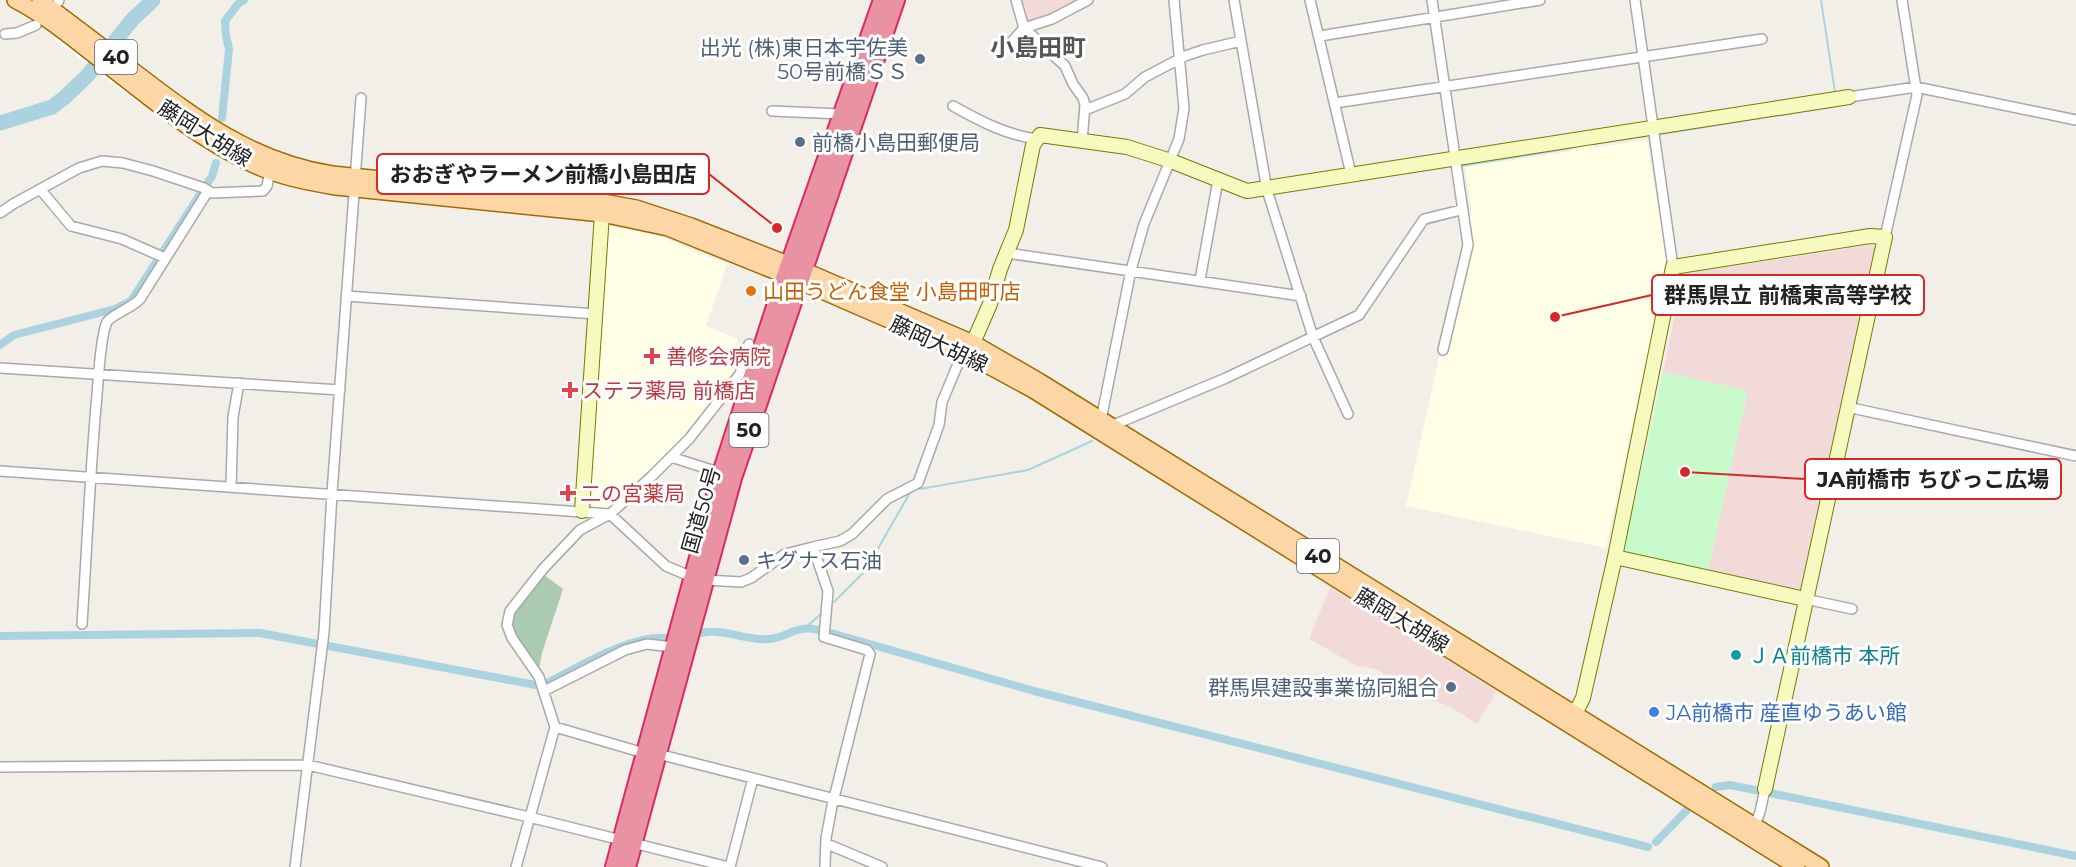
<svg xmlns="http://www.w3.org/2000/svg" width="2076" height="867" viewBox="0 0 2076 867" font-family="Montserrat,'Noto Sans JP',sans-serif">
<rect width="100%" height="100%" fill="#f2efe9"/>
<path fill="#f2dad9" d="M1021 0H1084L1030 24 1025 21Z
M1872 245 1876 249 1802 590 1708 570 1747 394 1745 390 1663 372 1682 279 1688 273Z
M1330 587 1497 691 1477 724 1449 706 1432 700 1375 669 1357 666 1309 639Z"/>
<path fill="#ffffe5" d="M1647 140 1666 257 1662 288 1606 548 1406 506 1439 358 1448 351 1470 247 1465 217 1472 216 1465 167 1572 151V146L1593 142 1594 148Z
M609 225 658 236 727 264 706 326 738 339 733 353 742 356 734 376 687 438 610 509 593 507 589 503Z"/>
<path fill="#aacbaf" d="M543 574 563 589 542 653 539 670 511 627 514 612Z"/>
<path fill="#c8facc" d="M1663 372 1745 390 1747 394 1708 570 1628 552 1624 549Z"/>
<path fill="#fff" d="M58 35 144 100 140 104 54 39Z"/>
<g fill="none" stroke-linecap="round" stroke-linejoin="round">
<path stroke="#aad3df" stroke-width="2" d="M1821 0 1835 92
M1661 134 1837 106
M1594 144 1646 136
M1460 166 1571 148
M1424 225 1456 216
M1320 339 1363 318 1391 275
M1302 347 1310 343
M920 489 1028 470 1092 441
M834 602 865 571 911 491
M804 629 821 614"/>
<path stroke="#aad3df" stroke-width="8" d="M222 118 229 49 226 36 225 21 238 4 244 0
M0 345 14 335 115 309 131 301 212 176 216 163
M700 633C726 628 745 641 769 639 788 638 795 624 819 630
M831 633 1034 691 1648 847
M0 636 260 633 536 685 547 683C577 668 632 634 665 638
M1716 787 1730 785 1770 793 2076 856
M1656 842 1687 810"/>
<path stroke="#aad3df" stroke-width="15" d="M0 123 52 107 64 98 87 76 132 20 153 0"/>
<defs>
<path id="street" d="M1016 0 1024 28 1065 66 1073 84 1083 98 1085 105 1082 141
M1234 0 1267 190 1313 337 1348 414
M1310 0 1351 174
M1432 0 1468 245 1443 350
M1635 0 1673 267
M58 2 59 0
M5 34 17 33 36 25
M1320 36 1540 0
M1009 45 1024 28 1052 19 1088 0
M1849 97 1916 87 2076 120
M1335 103 1762 39
M953 106C980 121 1006 135 1037 139
M1085 110 1125 94 1145 77 1185 56 1203 50 1241 41
M772 111 841 114
M40 189 71 226 122 239 165 258
M0 213 13 204 79 168 102 161 123 163 153 171 204 188 212 193 263 191 267 186 270 171
M1885 237 1917 95 1902 0
M1007 253 1301 296
M1200 280 1218 180
M346 296 596 314
M0 368 340 390
M1847 407 2076 456
M1101 420 1131 270 1144 224 1179 139 1184 108 1174 0
M1111 426 1226 378 1359 315 1424 219 1461 210
M671 457 721 473
M0 471 610 514 666 566 692 577 705 580 741 582 751 578 785 554 813 547 828 591 824 637 867 650 870 654 832 806 826 838 825 867
M231 486 233 417 239 383
M813 547 840 541 852 534 887 499 918 483 939 425 942 402 963 352
M1805 599 1852 609
M82 624C87 547 90 471 97 395 98 380 101 334 107 322 111 315 132 308 140 299L208 191
M544 691 625 650 647 644 672 647
M555 727 644 753
M658 754 1102 867
M0 767 308 765 529 817 729 867
M1755 825 1760 812 1765 789
M826 845 832 846 882 867
M295 867 324 632 332 493 361 98
M516 867 555 727 539 677 512 638 507 625 510 611 543 569 580 530 610 514 651 477 689 439 740 374 749 344
M730 867 753 778"/>
<path id="secondary" d="M965 351 973 343 990 304 1000 269 1016 230 1033 145 1040 135 1127 147 1171 161 1247 191 1849 97
M582 511 602 214
M1615 557 1805 599
M1570 723 1583 698 1615 557 1673 267 1870 236 1885 237 1765 789"/>
<path id="primary" d="M15 0C44 15 68 35 94 55 143 92 191 135 248 162 275 176 306 182 336 187L602 214 668 228 799 281 963 352 1033 390 1797 867
M40 0C72 24 104 48 135 72 198 120 252 161 332 174L603 202 636 208 691 226 803 270 973 343 1039 381 1821 867"/>
<path id="highway" d="M614 867 721 473 785 276 882 0
M627 867 733 478 896 0"/>
</defs>
<use href="#street" stroke="#a9a9a9" stroke-width="12"/>
<use href="#secondary" stroke="#707d05" stroke-width="16"/>
<use href="#primary" stroke="#a06b00" stroke-width="18"/>
<use href="#highway" stroke="#dc2a67" stroke-width="20"/>
<use href="#street" stroke="#fff" stroke-width="9"/>
<use href="#secondary" stroke="#f7fabf" stroke-width="14"/>
<use href="#primary" stroke="#fcd6a4" stroke-width="15"/>
<use href="#highway" stroke="#e892a2" stroke-width="16"/>
</g>
<g fill="#5c6f8a" stroke="#fff" stroke-width="2">
<circle cx="920" cy="59" r="6"/>
<circle cx="800" cy="142" r="6"/>
<circle cx="744" cy="560" r="6"/>
<circle cx="1451" cy="687" r="6"/>
</g>
<circle fill="#e8710a" stroke="#fff" stroke-width="2" cx="751" cy="291" r="6"/>
<g fill="#e0444e" stroke="#fff" stroke-width="2">
<path d="M649 347h6v6h6v6h-6v6h-6v-6h-6v-6h6z"/>
<path d="M567 381h6v6h6v6h-6v6h-6v-6h-6v-6h6z"/>
<path d="M565 484h6v6h6v6h-6v6h-6v-6h-6v-6h6z"/>
</g>
<circle fill="#0f9aa8" stroke="#fff" stroke-width="2" cx="1736" cy="655" r="6"/>
<circle fill="#3f7fe0" stroke="#fff" stroke-width="2" cx="1654" cy="712" r="6"/>
<g text-anchor="middle" dominant-baseline="central" stroke-width="6" stroke-linejoin="round" paint-order="stroke">
<g fill="#fff" stroke="#646464" stroke-width="1.5">
<rect x="95" y="40" width="42" height="34" rx="4.5"/>
<rect x="729.5" y="413" width="39" height="34" rx="4.5"/>
<rect x="1297" y="539" width="42" height="34" rx="4.5"/>
</g>
<g font-size="20" font-weight="bold" fill="#222">
<text x="116" y="57">40</text>
<text x="749" y="430">50</text>
<text x="1318" y="556">40</text>
</g>
<g font-size="21" fill="#4e5e75" stroke="#fff" text-anchor="end">
<text x="908" y="47">出光 (株)東日本宇佐美<tspan x="908" dy="24">50号前橋ＳＳ</tspan></text>
<text x="812" y="142" text-anchor="start">前橋小島田郵便局</text>
<text x="756" y="560" text-anchor="start">キグナス石油</text>
<text x="1439" y="687">群馬県建設事業協同組合</text>
</g>
<g font-size="21" fill="#222" stroke="#fff">
<text transform="translate(205 133) rotate(32)">藤岡大胡線</text>
<text transform="translate(939 344) rotate(25)">藤岡大胡線</text>
<text transform="translate(701 510) rotate(-74)">国道50号</text>
<text transform="translate(1402 620) rotate(31)">藤岡大胡線</text>
</g>
<g font-size="21" fill="#c56008" stroke="#fff" text-anchor="start">
<text x="763" y="291">山田うどん食堂 小島田町店</text>
</g>
<g font-size="21" fill="#be3a42" stroke="#fff" text-anchor="start">
<text x="666" y="356">善修会病院</text>
<text x="582" y="390">ステラ薬局 前橋店</text>
<text x="580" y="493">二の宮薬局</text>
</g>
<g font-size="21" fill="#0d838f" stroke="#fff" text-anchor="start">
<text x="1748" y="655">ＪＡ前橋市 本所</text>
</g>
<g font-size="21" fill="#366cbe" stroke="#fff" text-anchor="start">
<text x="1666" y="712">JA前橋市 産直ゆうあい館</text>
</g>
<g font-size="24" font-weight="bold" fill="#555" stroke="#fff">
<text x="1038" y="47">小島田町</text>
</g>
</g>
<path fill="none" stroke="#d62828" stroke-width="2" d="M777 228L709 174M1555 317L1652 295M1685 472L1805 479"/>
<g fill="#d62828" stroke="#fff" stroke-width="2">
<circle cx="777" cy="228" r="6"/>
<circle cx="1555" cy="317" r="6"/>
<circle cx="1685" cy="472" r="6"/>
</g>
<g fill="#fff" stroke="#d62828" stroke-width="2">
<rect x="377" y="154" width="332" height="40" rx="6"/>
<rect x="1652" y="275" width="272" height="40" rx="6"/>
<rect x="1805" y="459" width="256" height="40" rx="6"/>
</g>
<g font-size="22" text-anchor="middle" font-weight="bold" fill="#222">
<text x="543" y="182">おおぎやラーメン前橋小島田店</text>
<text x="1788" y="303">群馬県立 前橋東高等学校</text>
<text x="1933" y="487">JA前橋市 ちびっこ広場</text>
</g>
</svg>
